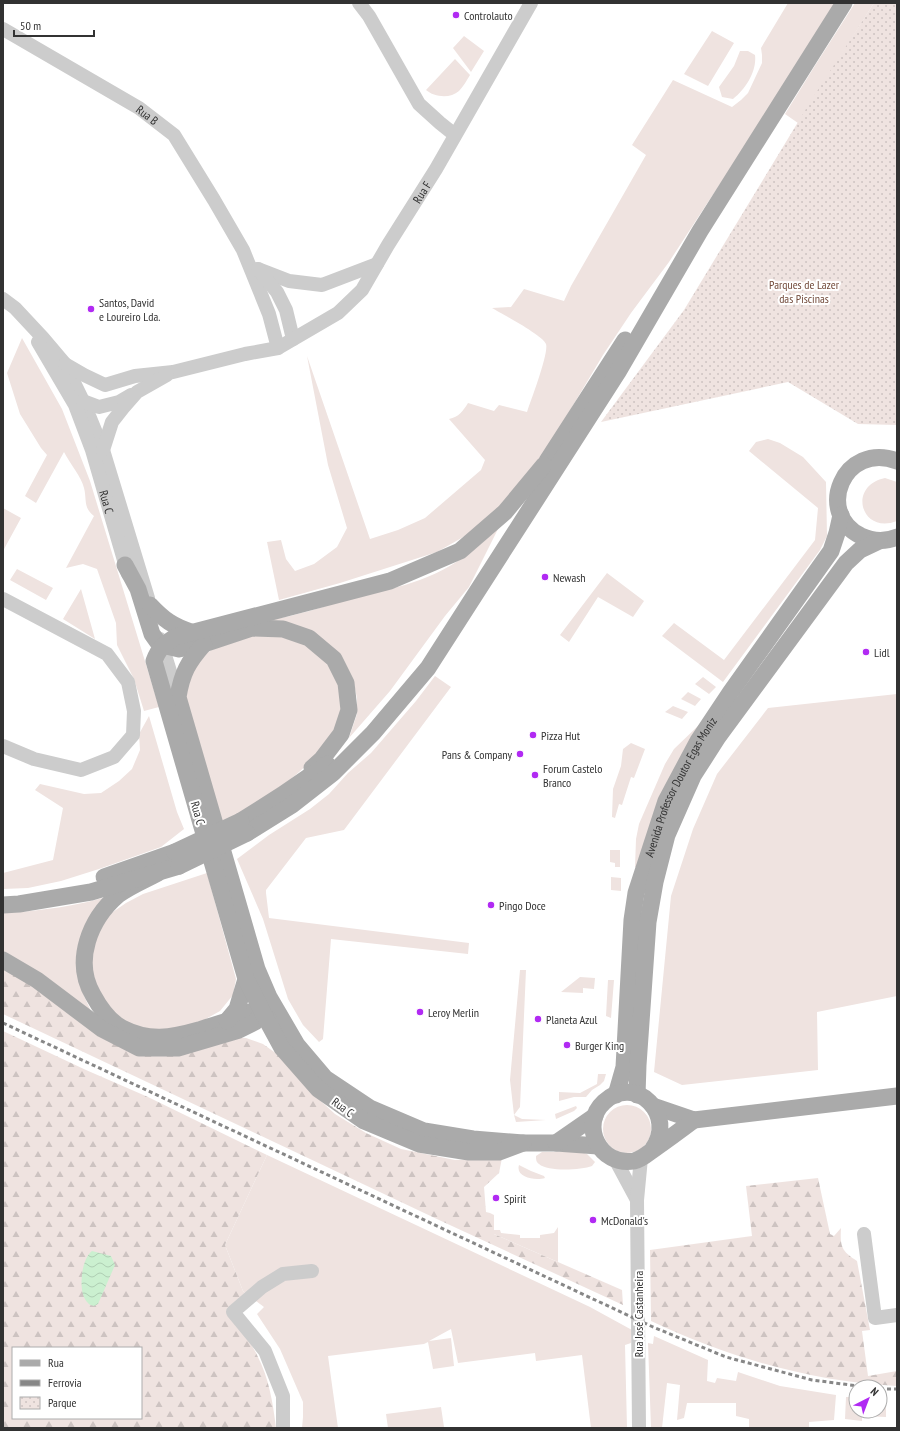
<svg xmlns="http://www.w3.org/2000/svg" width="900" height="1431" viewBox="0 0 900 1431" font-family="'PT Sans Narrow',sans-serif">
<defs>
<pattern id="forest-firs" width="22" height="20" patternUnits="userSpaceOnUse"><rect width="22" height="20" fill="#efe3e0"/><path d="M5 1l3.5 6h-7zM16 11l3.5 6h-7z" fill="#cdc3c1"/></pattern>
<pattern id="park-dots" width="8" height="8" patternUnits="userSpaceOnUse"><rect width="8" height="8" fill="#efe3e0"/><path d="M2 2h.1M6 6h.1" fill="none" stroke="#cdc3c1" stroke-width="1.8" stroke-linecap="round"/></pattern>
<pattern id="water-waves" width="16" height="10" patternUnits="userSpaceOnUse"><rect width="16" height="10" fill="#cbf0d0"/><path d="M0 5q4-4 8 0t8 0" fill="none" stroke="#afceb3"/></pattern>
</defs>
<rect width="100%" height="100%" fill="#fff"/>
<path fill="#efe3e0" d="M788 3H836L743 150 708 202 669 262 631 313 603 355 519 496 472 532 437 552 340 583 279 600 267 542 281 540 286 559 295 571 314 564 337 547 347 528 328 465 307 356 370 539 398 530 425 518 481 470 485 460 449 419C459 417 463 411 468 403L494 411 499 405 527 412C531 400 549 353 546 344 542 335 502 314 492 308L511 307 524 289 564 301 571 286 646 155 632 145 673 80 732 107 741 100 748 93 762 63V55L761 48Z
M855 3H874L798 123 785 114 816 64Z
M712 31 734 43 708 86 684 74Z
M464 36 484 51 471 72 453 48Z
M740 51H748L755 55C757 71 746 89 733 99L722 97 719 87 734 66Z
M455 59 470 75C467 80 463 87 459 91 450 99 434 97 426 90Z
M22 338 62 409 90 481 159 707 144 711 134 679 117 645 116 623 97 569 83 564 66 568 94 516C83 508 87 499 84 488 82 478 69 462 64 452L36 503 25 496 47 455 41 448 20 414 7 373Z
M768 439 780 443 803 457 826 482 827 536 820 550 723 682 662 636 674 623 724 660 815 540 818 508 749 451 756 442Z
M885 478 897 482V521C861 535 847 486 885 478Z
M3 508 21 518 3 551Z
M499 527 469 587 445 616 390 691 349 738 357 714V698L354 684 346 665 262 621C275 619 288 617 301 613 316 610 330 604 345 600 385 590 428 583 462 558 476 549 488 538 499 527Z
M17 569 53 588 46 600 10 580Z
M607 573 644 601 633 617 598 597 569 642 560 635Z
M81 589 95 639 63 619Z
M248 636H282L310 646 334 659 349 710C337 725 326 742 314 757 290 785 254 804 222 823L186 697C187 692 187 686 188 681 196 651 222 644 248 636Z
M435 676 451 687 344 830 306 838 266 890V893L269 918 469 943 468 954 331 939 323 1039 319 1042 303 1025 288 999 263 919 237 859 269 835 310 809 329 794 348 773 371 753 416 701Z
M703 677 716 687 709 694 695 684Z
M688 692 701 699 695 706 681 699Z
M897 694V996L817 1012 818 1070 682 1085 654 1072 671 896 693 829 717 774 768 708Z
M673 706 688 712 682 719 665 712Z
M149 716 177 812 184 829 161 847 99 869 61 881 28 888 3 889V873L53 860 63 808 35 790 40 784 84 794 101 793 119 781 132 769 140 750 139 734Z
M700 724 639 868 635 867 636 839 639 824 665 764 674 749Z
M631 743 645 749 634 778 631 777 622 805 619 804 615 818 612 817 613 789 621 766 623 749Z
M610 850H620V867H615V863L610 862Z
M207 873 236 979 233 995 220 1011 204 1020 182 1027 157 1031 134 1026 112 1014 94 983 91 956 96 936 107 916 126 903 143 894Z
M611 877 621 878V891L611 890Z
M113 895 78 972 84 996 91 1011 3 952V913C40 911 78 906 113 895Z
M520 970H526L520 1107 514 1115 522 1119 546 1120 516 1122 514 1115 510 1080Z
M580 977 595 978 594 989 583 988V993L561 992Z
M608 980H614L611 1018 606 1016Z
M598 1074H606L604 1081 600 1085 592 1090 586 1097H574L559 1101V1092L580 1093 597 1084Z
M603 1129a24 24 0 1 1 48 0a24 24 0 1 1-48 0Z
M576 1106 577 1108 574 1111 556 1119 555 1114Z
M579 1151 587 1154 595 1162 592 1166C581 1170 548 1172 539 1164 536 1162 536 1159 536 1156L542 1152H547Z
M267 1155 590 1307 632 1330 631 1343 625 1345 627 1428H591L582 1355 536 1361 535 1353 458 1363 451 1329 429 1341 451 1338 454 1366 433 1369 428 1342 424 1344 328 1356 338 1428H302L303 1417V1402L280 1349 257 1314 264 1307 243 1291 225 1245Z
M519 1165 531 1171 544 1176 545 1178C536 1181 515 1178 519 1165Z
M558 1227V1262L494 1234V1230H500L501 1233 520 1235V1238H540V1235L554 1233Z
M654 1336 708 1360 707 1381 715 1383 717 1378 736 1381 738 1372 780 1386 836 1395 834 1420 809 1422V1428H749V1419L736 1416V1403H687L684 1418 677 1420 680 1385 667 1383 662 1428H651L648 1343 653 1344Z
M846 1397H856V1411H880V1399H886V1417L862 1416V1421L845 1419Z
M441 1407 444 1427 435 1428H388L386 1414Z"/>
<path fill="url(#forest-firs)" fill-rule="evenodd" d="M3 965 87 1025 246 1038 263 1044 284 1059 311 1092 335 1114 366 1133 401 1149 455 1160 502 1158 499 1173 484 1187 486 1212 490 1213 494 1215V1234L622 1290 623 1305 439 1220 3 1014Z
M3 1031 86 1070 148 1097 267 1155 225 1245 243 1291 250 1297 233 1312C240 1327 250 1341 257 1355 269 1378 273 1403 276 1428H3ZM13 1348H141V1418H13Z
M818 1178 830 1234 834 1236 841 1228C840 1246 841 1251 857 1261L870 1330 862 1331 868 1376 897 1371V1386C812 1382 727 1357 651 1321L650 1250 752 1236 746 1186Z"/>
<path fill="url(#park-dots)" d="M874 3H897V425L858 424 788 382 601 422 684 310 812 99Z"/>
<path fill="url(#water-waves)" d="M92 1251 111 1256 115 1265 98 1304 94 1306C92 1305 89 1305 88 1303 77 1294 81 1259 92 1251Z"/>
<g fill="none" stroke-linecap="round" stroke-linejoin="round">
<g stroke="#ccc" stroke-width="14">
<path d="M359 3 369 16 419 104 440 123 455 135"/>
<path id="s1" d="M3 29 139 108 174 135 214 200 243 250 269 314 278 348"/>
<path d="M258 269 289 281 322 285 377 264"/>
<path d="M258 269 277 292 286 310 293 339"/>
<path d="M3 299 15 308 43 338 65 364 83 401 103 450 148 598"/>
<path id="s2" d="M38 342 75 405 92 450 128 574"/>
<path id="s3" d="M65 364 84 375 105 385 135 376 173 372 245 354 278 348 338 313 362 290 388 245 436 169 531 3"/>
<path d="M83 401 99 407 119 402 131 395"/>
<path d="M103 450 112 422 123 408 137 392 167 375"/>
<path d="M3 599 107 654 128 682 134 711 133 735 114 757 81 770 34 759 3 746"/>
<path d="M160 639 178 697"/>
<path d="M615 1159 637 1200"/>
<path d="M864 1234 875 1318 897 1315"/>
<path d="M283 1428V1396L265 1351 233 1312 262 1287 283 1274 312 1271"/>
<path d="M639 1428 637 1200 641 1158"/>
</g>
<g stroke="#aaa" stroke-width="17">
<path d="M547 461 625 340"/>
<path d="M897 461C844 441 814 513 861 536 872 541 885 542 897 537"/>
<path d="M125 565 138 589 152 634 157 641 162 645 179 649 204 644 252 628 283 629 309 638 334 659 346 683 349 710 341 734 322 759 312 768"/>
<path d="M150 605C164 620 173 626 191 632"/>
<path d="M204 644C188 662 182 673 178 697L257 969 269 997 297 1045 325 1078 370 1108 424 1131 473 1139 523 1143H556L598 1146"/>
<path d="M241 821 282 795 327 764"/>
<path d="M247 833 292 805 333 773 373 733 428 668 618 372 700 231 844 3"/>
<path d="M158 873C145 880 130 886 118 895 90 919 73 961 93 995 100 1008 109 1021 122 1028 149 1042 171 1038 199 1030 208 1027 218 1024 228 1021 235 1019 243 1013 250 1012 258 1011 264 1014 269 1019"/>
<path d="M104 877 175 852"/>
<path d="M3 905 19 904 91 892 179 866"/>
<path d="M3 960 37 980 102 1029 139 1048H178L239 1030 255 1022 262 1014"/>
<path d="M227 1021 237 1009 246 979"/>
<path id="s4" d="M616 1095 624 1067 632 920 636 893 666 801 698 741 730 693 831 551 837 533 841 515"/>
<path d="M637 1095 638 1065 648 922 655 882 667 835 693 776 718 737 846 563 860 550 879 541"/>
<path d="M653 1106 694 1120 897 1096"/>
<path d="M523 1143 499 1152H469L419 1144 364 1121 318 1089 282 1048 263 1013 246 979 154 661C159 648 163 645 175 637L390 581 460 551 505 512 544 465"/>
<path d="M556 1143 595 1116"/>
<path d="M652 1150C678 1115 635 1073 604 1102 579 1125 600 1167 634 1161 643 1159 649 1152 657 1147 670 1138 682 1129 694 1120"/>
</g>
<path stroke="#878787" stroke-width="3" stroke-dasharray="4 3" stroke-linecap="butt" d="M3 1023 653 1327 726 1357 812 1380 866 1387
M880 1389H897"/>
<path stroke="#aaa" stroke-width="17" d="M175 852 241 821
M179 866 247 833"/>
</g>
<g fill="#b12af3" stroke="#fff" stroke-width="1.5">
<circle cx="456" cy="15" r="4"/>
<circle cx="91" cy="309" r="4"/>
<circle cx="545" cy="577" r="4"/>
<circle cx="866" cy="652" r="4"/>
<circle cx="533" cy="735" r="4"/>
<circle cx="520" cy="754" r="4"/>
<circle cx="535" cy="775" r="4"/>
<circle cx="491" cy="905" r="4"/>
<circle cx="420" cy="1012" r="4"/>
<circle cx="538" cy="1019" r="4"/>
<circle cx="567" cy="1045" r="4"/>
<circle cx="496" cy="1198" r="4"/>
<circle cx="593" cy="1220" r="4"/>
</g>
<g text-anchor="middle" dominant-baseline="central" stroke-width="4" stroke-linejoin="round" paint-order="stroke">
<g font-size="12" fill="#323232" stroke="#fff" text-anchor="start">
<text x="464" y="15">Controlauto</text>
<text x="99" y="302">Santos, David<tspan x="99" dy="14">e Loureiro Lda.</tspan></text>
<text x="553" y="577">Newash</text>
<text x="874" y="652">Lidl</text>
<text x="541" y="735">Pizza Hut</text>
<text x="512" y="754" text-anchor="end">Pans &amp; Company</text>
<text x="543" y="768">Forum Castelo<tspan x="543" dy="14">Branco</tspan></text>
<text x="499" y="905">Pingo Doce</text>
<text x="428" y="1012">Leroy Merlin</text>
<text x="546" y="1019">Planeta Azul</text>
<text x="575" y="1045">Burger King</text>
<text x="504" y="1198">Spirit</text>
<text x="601" y="1220">McDonald's</text>
</g>
<g font-size="12" fill="#323232" stroke="#fff">
<text stroke="none"><textPath href="#s1" startOffset="168">Rua B</textPath></text>
<text stroke="none"><textPath href="#s3" startOffset="440">Rua F</textPath></text>
<text stroke="none"><textPath href="#s2" startOffset="175">Rua C</textPath></text>
<text stroke="none"><textPath href="#s4" startOffset="319">Avenida Professor Doutor Egas Moniz</textPath></text>
<text transform="translate(198 813) rotate(74)">Rua C</text>
<text transform="translate(343 1107) rotate(36)">Rua C</text>
<text transform="translate(638 1314) rotate(-90)">Rua José Castanheira</text>
</g>
<g font-size="12" fill="#724a3a" stroke="#fff">
<text x="804" y="284">Parques de Lazer<tspan x="804" dy="14">das Piscinas</tspan></text>
</g>
</g>
<rect width="900" height="1431" fill="none" stroke="#323232" stroke-width="8"/>
<rect x="12" y="1347" width="130" height="72" fill="#ffffff" stroke="#adadad"/>
<rect x="20" y="1360" width="20" height="6" fill="#aaaaaa" stroke="#adadad"/>
<text x="48" y="1367" font-size="12" fill="#323232">Rua</text>
<rect x="20" y="1380" width="20" height="6" fill="#878787" stroke="#adadad"/>
<text x="48" y="1387" font-size="12" fill="#323232">Ferrovia</text>
<rect x="20" y="1397" width="20" height="12" fill="url(#park-dots)" stroke="#adadad"/>
<text x="48" y="1407" font-size="12" fill="#323232">Parque</text>
<g transform="translate(868 1399) rotate(42)"><circle r="19" fill="#ffffff" stroke="#adadad"/>
<path d="M0-3L7 15L0 10L-7 15Z" fill="#b12af3"/>
<text y="-6" font-size="11" font-weight="bold" text-anchor="middle" fill="#323232">N</text>
</g>
<path d="M14 30v6h80v-6" fill="none" stroke="#323232" stroke-width="2"/>
<text x="20" y="30" font-size="12" fill="#323232" stroke="#ffffff" stroke-width="3" paint-order="stroke">50 m</text>
</svg>
